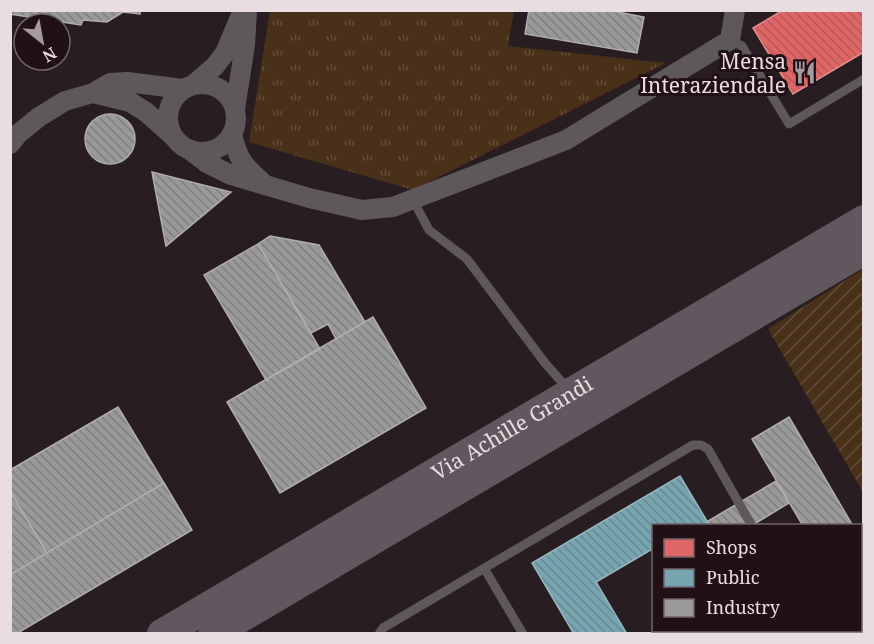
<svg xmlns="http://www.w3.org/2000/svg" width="874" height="644" viewBox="0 0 874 644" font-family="'Noto Serif',serif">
<defs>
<pattern id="grass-tufts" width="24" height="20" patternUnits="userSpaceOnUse" patternTransform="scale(1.5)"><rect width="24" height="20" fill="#493018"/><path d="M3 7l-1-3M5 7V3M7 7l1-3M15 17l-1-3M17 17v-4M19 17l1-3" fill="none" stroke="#634e39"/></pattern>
<pattern id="garden-furrows" width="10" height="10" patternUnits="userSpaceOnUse" patternTransform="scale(1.5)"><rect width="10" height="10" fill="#493018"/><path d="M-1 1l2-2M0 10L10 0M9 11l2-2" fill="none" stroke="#634e39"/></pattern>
<pattern id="shops-back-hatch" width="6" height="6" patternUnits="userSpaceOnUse" patternTransform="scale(1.5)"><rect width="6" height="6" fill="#e06666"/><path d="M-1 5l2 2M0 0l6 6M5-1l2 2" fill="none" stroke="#b25b5c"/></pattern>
<pattern id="public-back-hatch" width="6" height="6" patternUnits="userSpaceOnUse" patternTransform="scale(1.5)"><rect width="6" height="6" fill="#76a5af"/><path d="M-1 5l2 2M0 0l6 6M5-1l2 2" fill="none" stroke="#68878f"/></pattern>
<pattern id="industry-back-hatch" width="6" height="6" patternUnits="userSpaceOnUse" patternTransform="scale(1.5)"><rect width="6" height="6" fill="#999"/><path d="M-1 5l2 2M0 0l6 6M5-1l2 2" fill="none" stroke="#807f80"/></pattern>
</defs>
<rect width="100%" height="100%" fill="#281e21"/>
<path fill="url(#grass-tufts)" d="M270 11H514L508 46 666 63 413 190 249 142Z"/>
<path fill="url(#garden-furrows)" d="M863 269V492L768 329Z"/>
<path fill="url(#shops-back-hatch)" stroke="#e38a8b" stroke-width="1.5" d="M783 10H864V52L793 94 753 28Z"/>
<path fill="url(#public-back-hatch)" stroke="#98b6be" stroke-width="1.5" d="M680 476 710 526H654V548L596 582 627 634H574L532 563Z
M662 630H763L758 634H657Z"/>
<path fill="url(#industry-back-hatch)" stroke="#b1adaf" stroke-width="1.5" d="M10 10H140V14L123 12 107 22 83 20 81 25 10 14Z
M529 10H608L644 17 637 53 525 34Z
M85 139a25 25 0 1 1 50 0a25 25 0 1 1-50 0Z
M152 172 231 192 166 246Z
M270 236 319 245 365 322 336 339 328 324 311 333 258 244Z
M258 244 320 349 266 380 204 275Z
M373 317 426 408 280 493 227 402Z
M118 407 164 483 47 553 10 491V470Z
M789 417 853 526H803L752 439Z
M776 481 789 503 751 526H710L708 521Z
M164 483 192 530 16 634H10V575Z
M10 491 47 553 10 575Z
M864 536V590L860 591V537Z"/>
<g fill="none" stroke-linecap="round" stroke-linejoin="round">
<path stroke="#5e585d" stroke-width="9" d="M730 40 742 46 789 124 864 79
M413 200 429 230 467 259 545 363 568 389
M484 568 523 634
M813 630 814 634
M379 634 383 628 693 445H701L708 449 752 526"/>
<path stroke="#5e585d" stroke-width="20" d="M168 118a34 34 0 1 1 68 0a34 34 0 1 1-68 0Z
M193 85 215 66 225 53 242 13
M93 93 130 102 146 112 173 136
M235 109 245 45 247 10
M232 134C238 160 243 165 263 183
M10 144 18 134 39 117 65 101 93 93 110 83 127 82 183 89
M190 150 207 163 231 175 309 198 362 210 393 207 566 140 730 40 735 10"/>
<g stroke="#60585e" stroke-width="30">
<path id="s1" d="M162 634 864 220"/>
<path d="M213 634 864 250"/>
</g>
</g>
<defs>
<symbol id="restaurant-bare" viewBox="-9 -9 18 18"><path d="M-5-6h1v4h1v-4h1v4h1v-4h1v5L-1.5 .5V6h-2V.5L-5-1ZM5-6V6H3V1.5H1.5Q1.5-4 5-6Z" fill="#a59a9e" stroke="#211117" stroke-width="2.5" paint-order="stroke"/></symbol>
</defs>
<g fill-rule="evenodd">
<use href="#restaurant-bare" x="788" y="56" width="33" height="33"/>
</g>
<g text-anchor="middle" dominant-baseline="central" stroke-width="6" stroke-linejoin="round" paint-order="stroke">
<g font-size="21" fill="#e9dde1" stroke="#211117" text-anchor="end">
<text x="786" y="61">Mensa<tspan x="786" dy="24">Interaziendale</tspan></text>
</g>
<g font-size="21" fill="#e9dde1" stroke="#211117">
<text stroke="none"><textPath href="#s1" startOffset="406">Via Achille Grandi</textPath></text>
</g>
</g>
<rect width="874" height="644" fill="none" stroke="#e9dde1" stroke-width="24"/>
<rect x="652" y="524" width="210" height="108" fill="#211117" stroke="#716368" stroke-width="1.5"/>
<rect x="664" y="539" width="30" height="18" fill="#e06666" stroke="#716368" stroke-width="1.5"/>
<text x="706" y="554" font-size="18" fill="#e9dde1">Shops</text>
<rect x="664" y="569" width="30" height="18" fill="#76a5af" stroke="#716368" stroke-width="1.5"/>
<text x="706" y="584" font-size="18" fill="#e9dde1">Public</text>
<rect x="664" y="599" width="30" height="18" fill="#999999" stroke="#716368" stroke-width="1.5"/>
<text x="706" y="614" font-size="18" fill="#e9dde1">Industry</text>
<g transform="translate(42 42) rotate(149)"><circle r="28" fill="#211117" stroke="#716368" stroke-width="1.5"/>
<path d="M0-4.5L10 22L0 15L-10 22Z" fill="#a59a9e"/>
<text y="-9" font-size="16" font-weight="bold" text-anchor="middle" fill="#e9dde1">N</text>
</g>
</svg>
